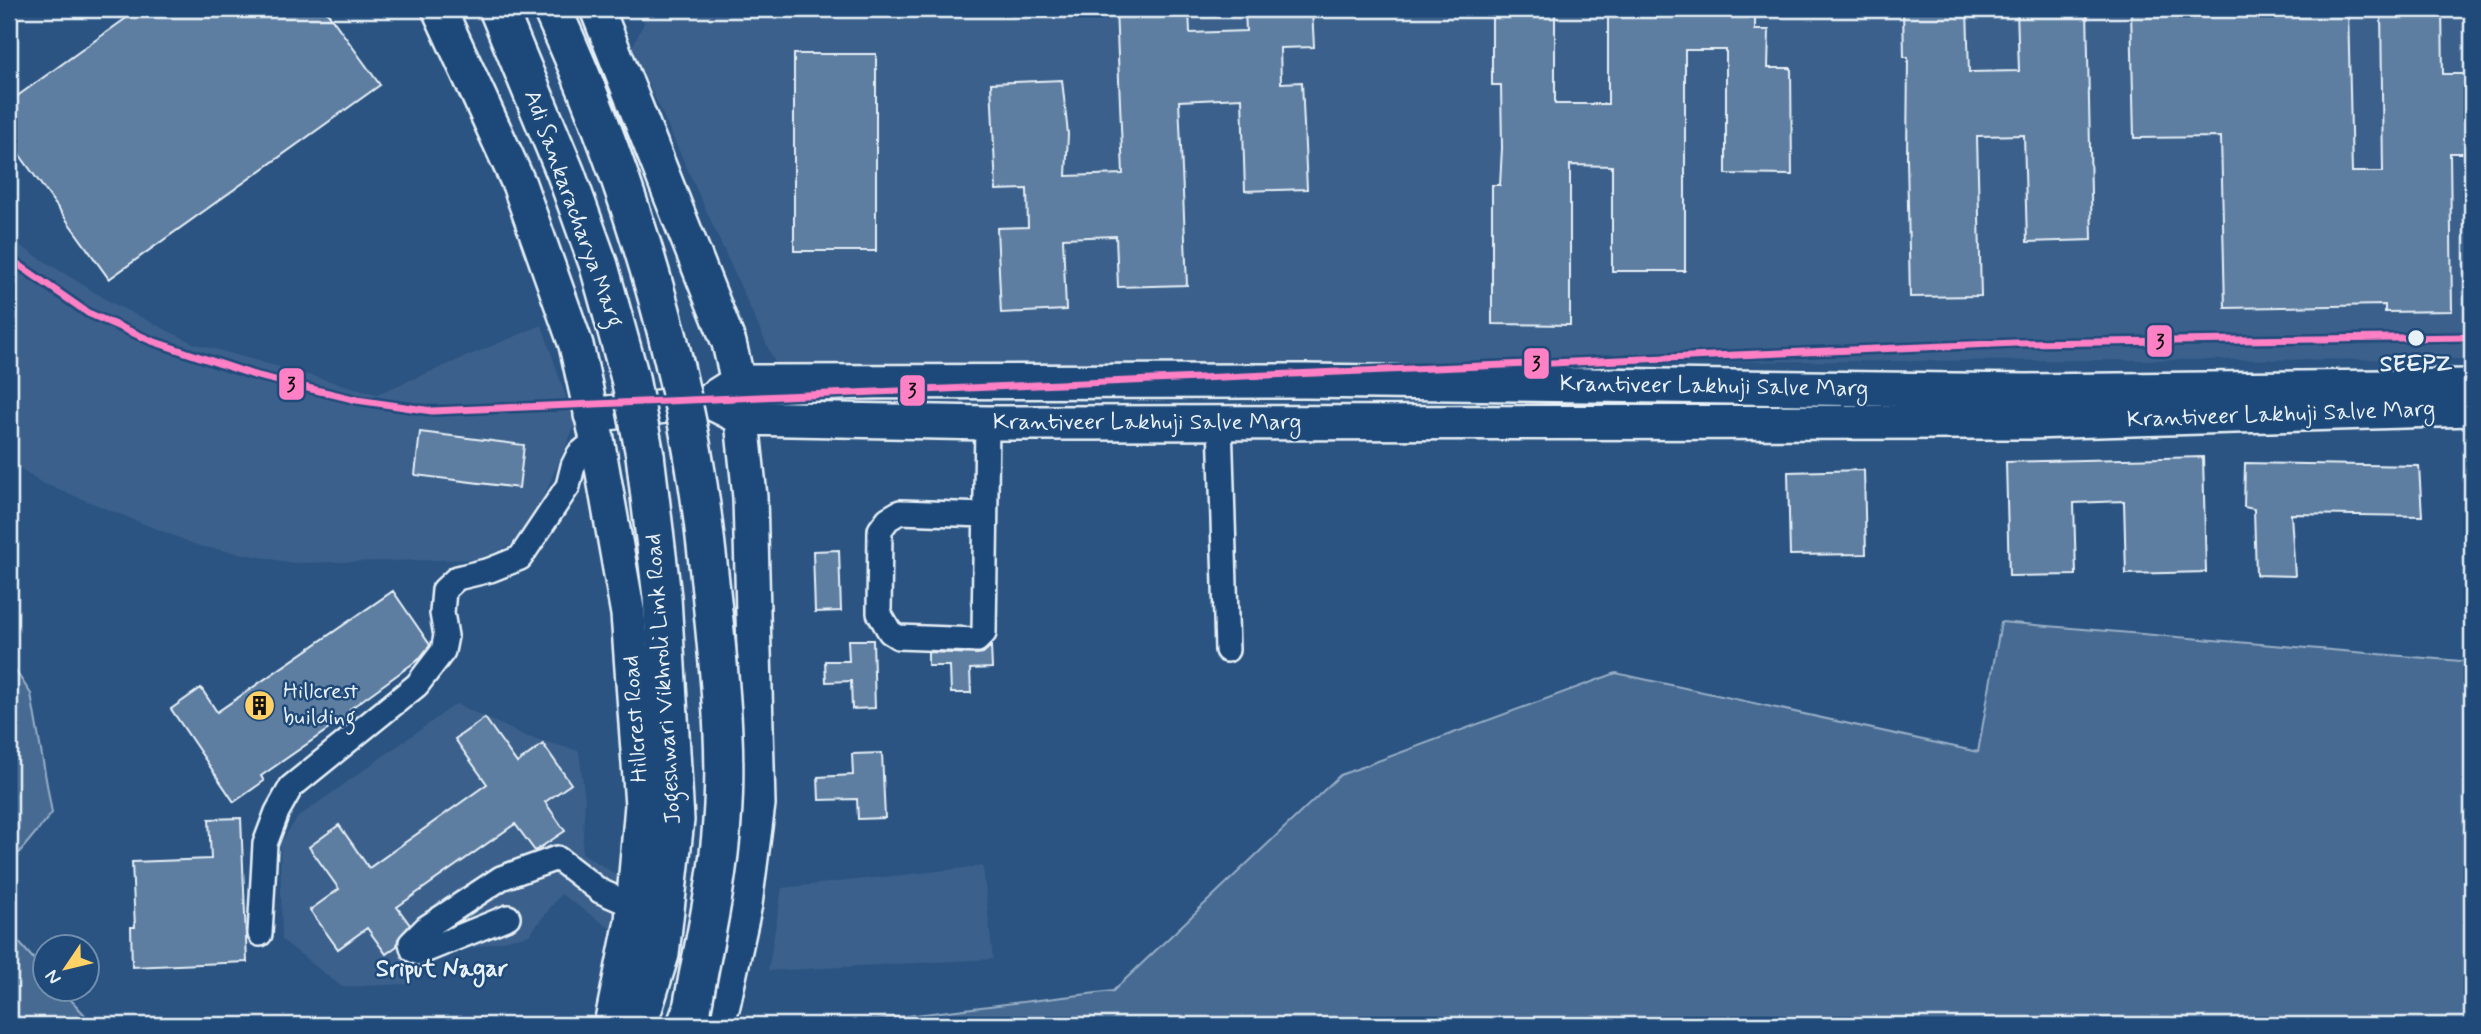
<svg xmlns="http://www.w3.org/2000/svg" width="2481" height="1034" viewBox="0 0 2481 1034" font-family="Mynerve,sans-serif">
<rect width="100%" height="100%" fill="#2b5482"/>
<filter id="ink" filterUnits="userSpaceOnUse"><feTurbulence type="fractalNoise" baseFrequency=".0143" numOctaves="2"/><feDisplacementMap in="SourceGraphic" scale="14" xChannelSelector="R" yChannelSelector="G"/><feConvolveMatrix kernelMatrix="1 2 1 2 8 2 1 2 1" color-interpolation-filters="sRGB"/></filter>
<g filter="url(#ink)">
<path fill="#3a608b" d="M640 9H2472V359L776 365 632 47 644 23Z
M9 237 22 247 112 303 193 343 377 394 542 325 575 425 536 514 519 541 480 559 293 563 199 546 42 483 9 461Z
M456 704 528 737 579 751 585 800 582 853 618 876 611 929 561 894 529 935 412 962 409 984 342 987 282 940 280 843 298 817Z
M983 866 993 959 768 971 782 888Z"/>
<path fill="#476b93" stroke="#98aec6" stroke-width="2" d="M2001 622 2472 662V1025H834L1113 991 1340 775 1616 673 1978 752Z
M9 661 31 694 52 813 9 865Z
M9 931 45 972 46 988 61 989 94 1025H9Z"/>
<path fill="#5d7da1" stroke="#e8f1f8" stroke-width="2" d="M139 9H325L380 85 109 279 9 140V102Z
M1116 9H1189L1190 33 1246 31 1245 9H1312L1314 47 1280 48 1281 83 1302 82 1307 189 1245 191 1242 98 1179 101 1187 285 1118 287 1116 236 1063 238 1066 310 1001 313 997 228 1028 227 1027 189 996 190 991 83 1062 80 1068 134 1066 176 1123 174Z
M1492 9H1555V104H1608V9H1755V30H1769L1768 68H1791L1792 175 1726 174V50H1685V271H1612V166L1570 165V325L1492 324V185H1500L1502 148 1501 85H1492Z
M1903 9H1967L1969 72 2019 71 2017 9H2087L2092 240 2027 242 2024 135 1977 136 1981 296 1910 297 1907 158 1908 57H1904Z
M2131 9H2348L2352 172H2383L2381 9H2442L2443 74H2472V153H2450L2452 311 2385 312V305L2225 308 2221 137 2134 138Z
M794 54H876V251H794Z
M420 432 524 445 519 488 415 475Z
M2203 457 2206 572 2126 574 2124 501 2074 503 2076 575 2009 576 2006 462Z
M2245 463 2419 466 2422 516 2291 514 2295 576 2256 575 2254 509 2244 507Z
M1864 470 1866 554 1790 555 1788 472Z
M839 550 841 611 815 612 813 551Z
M393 591 430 645 419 659 350 709 353 712 261 776 264 781 234 802 171 709 201 688 217 712Z
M848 640H873L875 708 852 709 851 681 826 682 825 661H849Z
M991 646 992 668 970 669 971 693H951L950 666H928V652L977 654 983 653Z
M485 718 517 763 543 744 571 784 545 802 565 831 535 851 515 824 397 907 410 925 398 939 397 946 386 954 367 928 338 949 310 910 339 889 309 847 339 825 369 868 487 784 455 739Z
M882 753 885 818 858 819 857 799 819 800 818 777 853 775 852 754Z
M241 818 247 962 132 967 131 927H135L132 862 211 859 209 819Z"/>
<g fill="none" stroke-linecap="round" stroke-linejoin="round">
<defs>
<path id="street" d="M1220 422 1227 650
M985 515 900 512 888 519 880 530 879 613 890 632 898 637 977 640 984 633 987 423
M508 917 419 953 413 950 411 943 427 927 501 878 557 858 600 891 643 910
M260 934 265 844 277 812 291 787 417 685 443 651 446 636 442 613 444 590 457 578 490 570 520 558 568 486 573 466 579 454 597 439"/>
<path id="secondary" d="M439 9 519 184 576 345 597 439 628 614 642 805 632 921 611 1025
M597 9 729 343 738 382 750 497 758 804 745 904 723 1005 716 1025
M708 401 742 418 987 423 2029 422 2472 409
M591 415 708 401 738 382 1306 381 2027 391 2472 386"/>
<path id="primary" d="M498 9 566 174 599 266 630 378
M638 1025 660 954 675 820 662 597 645 455"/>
</defs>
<use href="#street" stroke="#e8f1f8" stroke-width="28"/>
<use href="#secondary" stroke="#e8f1f8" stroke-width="38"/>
<use href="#primary" stroke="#e8f1f8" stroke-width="42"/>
<use href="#street" stroke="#1f4a7a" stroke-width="23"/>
<use href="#secondary" stroke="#1f4a7a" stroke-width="33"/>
<use href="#primary" stroke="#1f4a7a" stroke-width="37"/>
<defs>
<path id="primary-bridge" d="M552 9C618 153 672 321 697 478 705 528 710 580 715 631 721 694 727 757 722 821 718 884 703 947 692 1009L686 1025
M630 378 645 455"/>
</defs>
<use href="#primary-bridge" stroke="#e8f1f8" stroke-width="42" stroke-linecap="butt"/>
<use href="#primary-bridge" stroke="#1f4a7a" stroke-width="37"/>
<defs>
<path id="metro-1" d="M9 258 88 313 152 341 254 375 357 400 432 411 2016 343 2472 337"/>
</defs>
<use href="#metro-1" stroke="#1f4a7a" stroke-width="12"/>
<use href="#metro-1" stroke="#ff80c5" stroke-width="7"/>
</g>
</g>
<defs>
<symbol id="building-disc" viewBox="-11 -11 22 22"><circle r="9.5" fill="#ffd166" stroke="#1f4a7a"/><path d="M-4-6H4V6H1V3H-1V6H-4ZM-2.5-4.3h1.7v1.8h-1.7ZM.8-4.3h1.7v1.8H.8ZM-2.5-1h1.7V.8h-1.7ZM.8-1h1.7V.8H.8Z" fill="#111"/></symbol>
</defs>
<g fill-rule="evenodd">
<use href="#building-disc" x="242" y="688" width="35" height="35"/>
</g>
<circle fill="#e8f1f8" stroke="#1f4a7a" stroke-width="2.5" cx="2416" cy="338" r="9"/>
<g text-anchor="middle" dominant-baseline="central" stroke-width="5" stroke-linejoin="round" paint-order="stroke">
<g font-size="23" fill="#e8f1f8" stroke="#1f4a7a">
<text transform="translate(573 209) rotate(70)">Adi Sankaracharya Marg</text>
<text transform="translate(1714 387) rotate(1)">Krantiveer Lakhuji Salve Marg</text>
<text transform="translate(2281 415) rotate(-2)">Krantiveer Lakhuji Salve Marg</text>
<text x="1147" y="423">Krantiveer Lakhuji Salve Marg</text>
<text transform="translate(664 679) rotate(-94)">Jogeshwari Vikhroli Link Road</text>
<text transform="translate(636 719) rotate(-94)">Hillcrest Road</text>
</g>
<g font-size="23" font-weight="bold" fill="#e8f1f8" stroke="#1f4a7a">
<text x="2416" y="365">SEEPZ</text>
</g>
<g font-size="23" fill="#e8f1f8" stroke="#1f4a7a" text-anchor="start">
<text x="283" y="692">Hillcrest<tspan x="283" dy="26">building</tspan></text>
</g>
<g font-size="24" font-weight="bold" fill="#e8f1f8" stroke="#1f4a7a">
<text x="442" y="969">Sriput Nagar</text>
</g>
</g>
<g stroke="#1f4a7a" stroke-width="2.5">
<rect x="2146" y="324" width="27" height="34" rx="7" fill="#ff80c5"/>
<rect x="1523" y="347" width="27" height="33" rx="7" fill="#ff80c5"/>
<rect x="278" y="367" width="27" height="34" rx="7" fill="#ff80c5"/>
<rect x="899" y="374" width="27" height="33" rx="7" fill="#ff80c5"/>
</g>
<g font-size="19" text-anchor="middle" font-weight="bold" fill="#111">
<text x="2160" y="348">3</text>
<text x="1536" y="370">3</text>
<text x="291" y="391">3</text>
<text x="912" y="397">3</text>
</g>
<rect width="2481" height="1034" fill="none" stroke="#1f4a7a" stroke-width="35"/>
<rect x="18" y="18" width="2446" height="999" fill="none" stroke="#e8f1f8" stroke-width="2.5" filter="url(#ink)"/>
<g transform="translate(66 968) rotate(235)"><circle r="33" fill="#1f4a7a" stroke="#6f8dac" stroke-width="2"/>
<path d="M0-5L12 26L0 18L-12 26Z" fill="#ffd166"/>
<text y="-10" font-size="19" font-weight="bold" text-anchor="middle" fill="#e8f1f8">N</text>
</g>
</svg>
